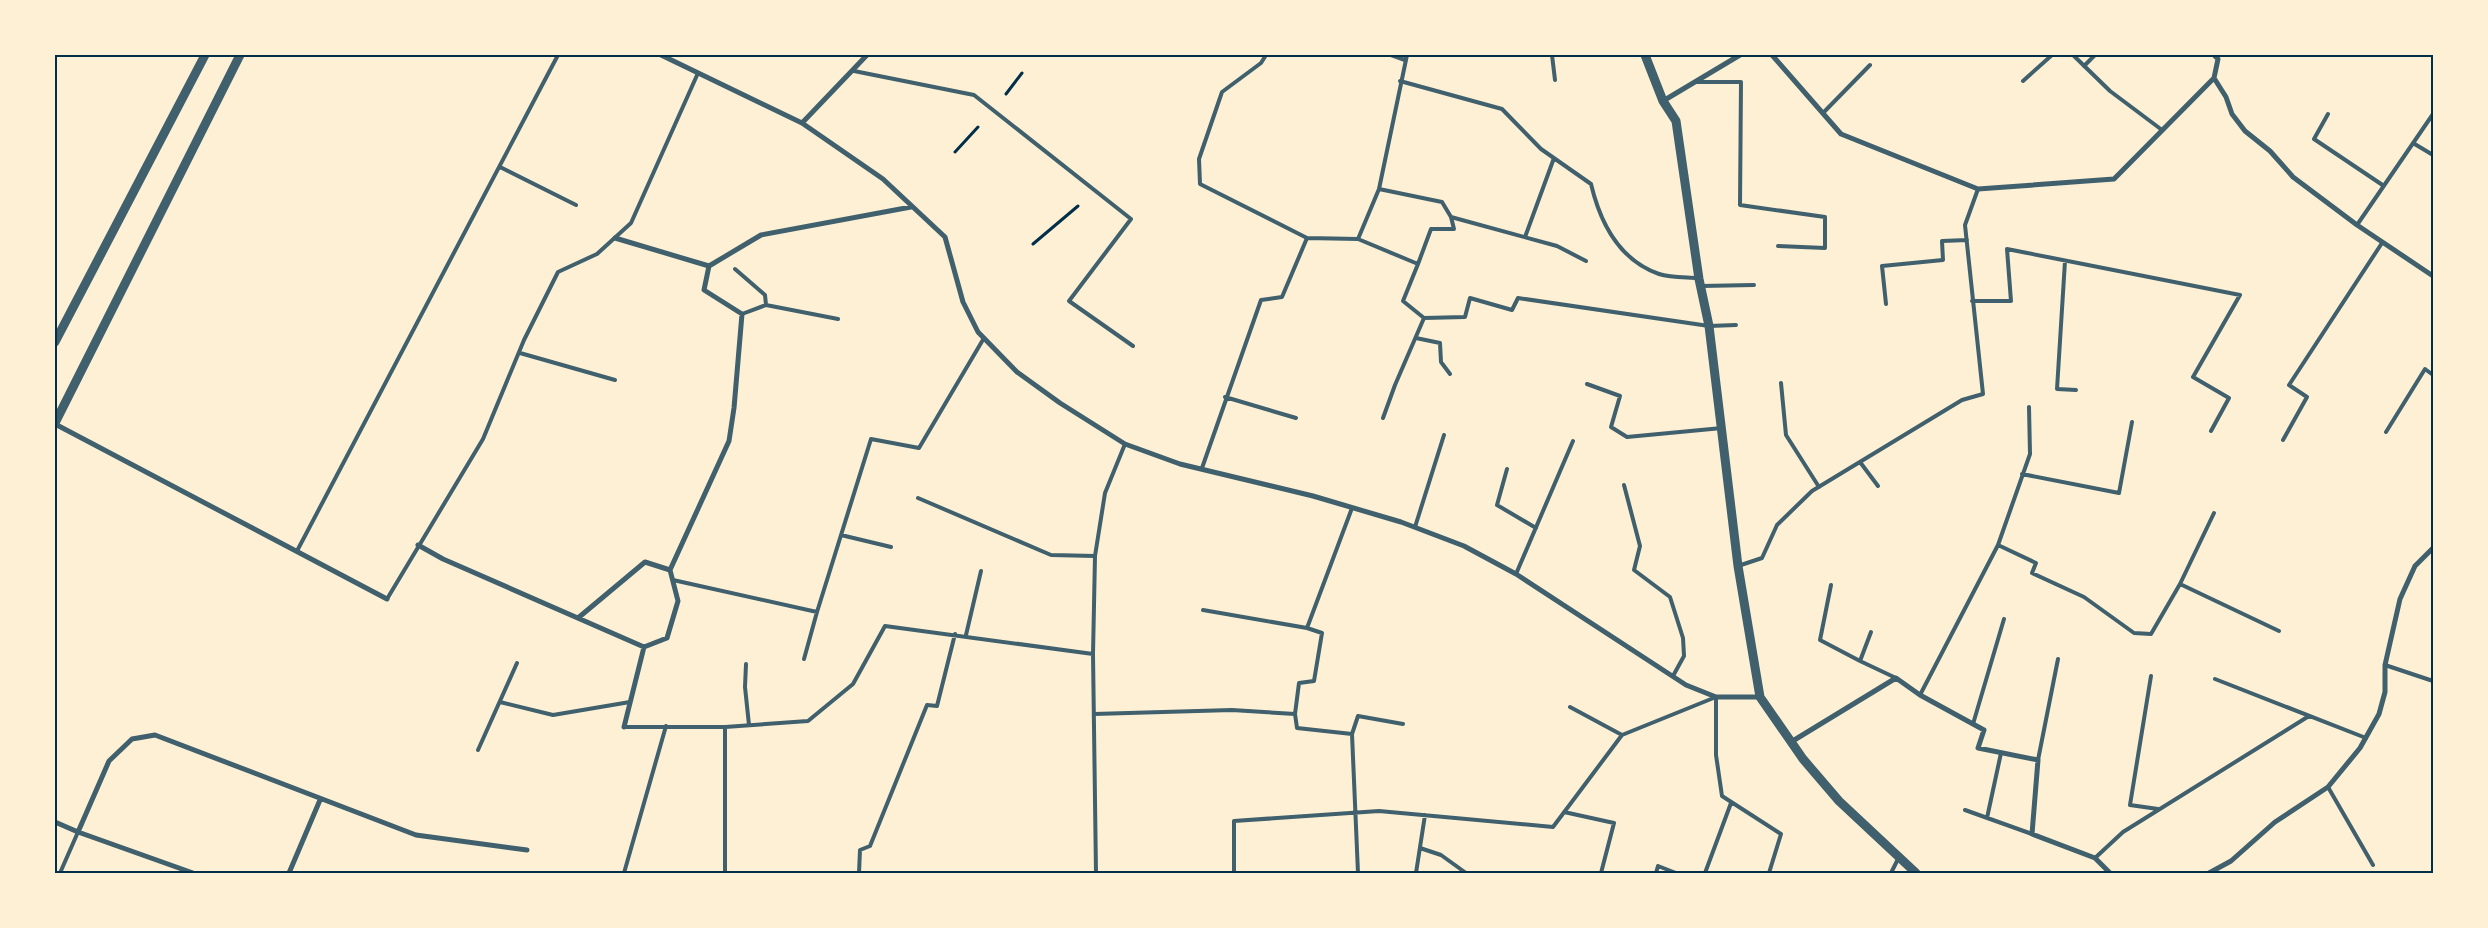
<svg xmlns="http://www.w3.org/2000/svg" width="2488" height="928" viewBox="0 0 2488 928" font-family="Figtree,sans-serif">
<rect width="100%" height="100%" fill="#fdf0d5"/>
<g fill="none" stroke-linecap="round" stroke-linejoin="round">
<path stroke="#003049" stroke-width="3" d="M1006 94 1022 73
M955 152 978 127
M1033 244 1078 206"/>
<path stroke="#3f606c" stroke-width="4" d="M1266 55 1261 63 1222 92 1199 159 1200 184 1307 238
M1391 55 1405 60
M1552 55 1555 80
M2073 55 2110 91 2162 130
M2084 66 2095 55
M854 71 974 95 1131 219 1069 301 1133 346
M1400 81 1502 109 1541 149 1591 184C1600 222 1619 260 1659 274 1671 278 1686 277 1698 278
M2023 81 2052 55
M1696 82H1741L1740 205 1825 217V248L1778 246
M1823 113 1870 65
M2328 114 2314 139 2384 186
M2413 143 2433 155
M500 167 576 205
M1379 189 1442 202 1451 217 1557 246 1586 261
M2357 225 2433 114
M1525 237 1554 158
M1358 239 1418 264 1431 229H1454L1451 217
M2065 261 2057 389 2076 390
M735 269 765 295 766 305
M1701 286 1754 285
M1972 301H2011L2007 249 2240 295 2193 377 2229 398 2211 431
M1886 304 1882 266 1943 260 1942 241 1967 240
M742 314 766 305 838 319
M1424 318 1465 317 1470 298 1512 310 1518 298 1709 326 1736 325
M1416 338 1440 343 1441 362 1450 374
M520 353 615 380
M1781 383 1786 435 1819 487
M1587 384 1620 396 1611 427 1627 437 1722 428
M1225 397 1296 418
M1383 418 1395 385 1424 318 1403 301 1418 264
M2386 432 2425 369 2433 375
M2283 440 2307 397 2289 385 2382 243
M1860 462 1878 486
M1202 468 1261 300 1282 297 1307 238 1358 239 1379 189 1407 55
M1507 469 1497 505 1536 528
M2022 474 2119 493 2132 422
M1624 485 1640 546 1634 570 1670 597 1683 638 1684 656 1673 676
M918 498 1051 555 1095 556
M1415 527 1444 435
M841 535 891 547
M1998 545 2036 563 2032 573 2084 597 2134 633 2151 634 2180 584 2214 513
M297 551 558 55
M1738 566 1762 558 1777 525 1812 491 1962 400 1983 394 1965 225 1978 189
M1516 574 1573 441
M673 580 817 612 871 439 919 448 984 338
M2180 584 2279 631
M1831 585 1820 640 1860 661
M387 599 483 439 524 340 558 272 597 254 631 223 698 73
M1203 610 1307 628
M1871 632 1860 661 1896 678
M966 635 981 571
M804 659 817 612
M746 664 745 687 749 725
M2385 665 2433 681
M2151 676 2130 805 2158 809
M2215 679 2366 738
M1920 695 1998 545 2030 454 2029 407
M500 702 553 715 630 702
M1570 707 1622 735
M1094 714 1232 710 1295 714 1297 728 1352 734 1358 873
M1295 714 1299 683 1314 681 1322 633 1307 628 1352 508
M1973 724 2004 619
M624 727H725L808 721 853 684 885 626 1093 654
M725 727V873
M1352 734 1358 716 1403 724
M478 750 517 663
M2038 760 2058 659
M2328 787 2373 865
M1965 810 2032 834
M1564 812 1614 823 1601 873
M1987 818 2001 753
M1420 848 1441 855 1466 873
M2095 858 2123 832 2309 716
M60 873 78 832
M624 873 666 726
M859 873 860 850 870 846 927 705 937 706 955 634
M1096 873 1093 654 1095 556 1105 493 1125 444
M1234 873V821L1379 811 1553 827 1622 735 1716 697V755L1722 796 1781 834 1769 873
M1416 873 1425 815
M1656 873 1658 866 1676 873
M1705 873 1731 803
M1891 873 1899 857"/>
<path stroke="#3f606c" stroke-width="5" d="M661 55 802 123 883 179 945 237 963 302 978 332 1017 372 1060 403 1125 444 1180 464 1313 496 1401 522 1464 546 1516 574 1686 685 1716 697H1760
M1772 55 1841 134 1978 189 2114 179 2214 78
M2214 55 2218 59 2214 78 2226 97 2232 114 2245 131 2270 151 2293 177 2357 225 2433 276
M1663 101 1740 55
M802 123 867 55
M615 238 709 266 704 290 742 314 734 408 729 441 670 570
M709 266 761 235 911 207
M55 424 387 599
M418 545 443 559 644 647 624 727
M578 618 645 562 670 570 678 601 667 638 644 647
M1791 742 1896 678 1920 695 1984 730 1978 748 2038 760 2032 834 2095 858 2110 873
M55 822 78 832 193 873
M78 832 109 761 132 739 155 735 416 835 527 850
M289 873 320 800
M2209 873 2231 861 2275 822 2328 787 2360 748 2379 714 2385 692V665L2400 599 2415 566 2433 548"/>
<path stroke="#3f606c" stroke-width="9" d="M1645 55 1663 101 1676 121 1699 279 1709 326 1738 566 1760 697 1803 759 1839 801 1916 873
M55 342 205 55
M55 423 240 55"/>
</g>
<rect width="2488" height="928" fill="none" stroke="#fdf0d5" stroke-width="112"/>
<rect x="56" y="56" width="2376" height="816" fill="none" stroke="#003049" stroke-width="2"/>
</svg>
